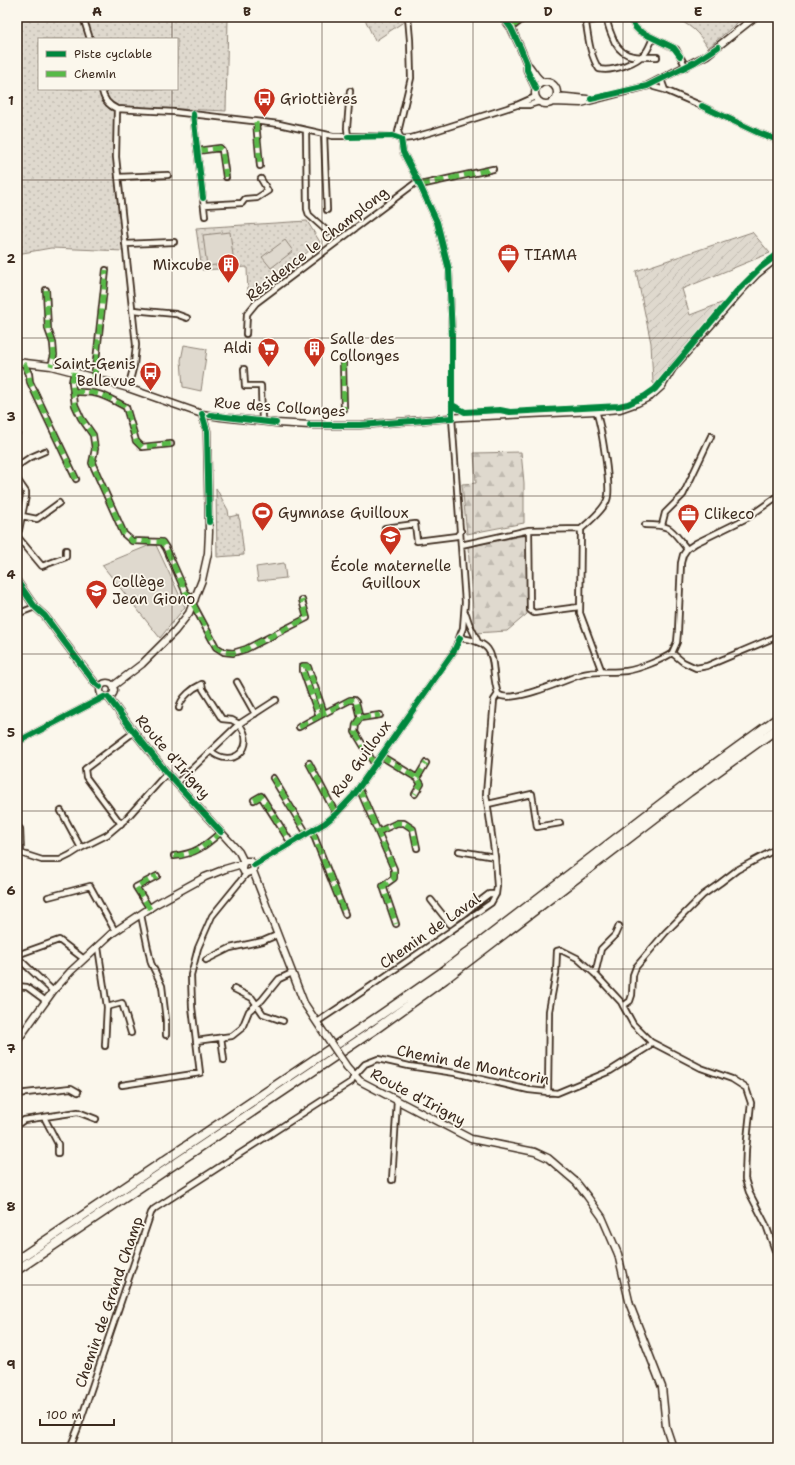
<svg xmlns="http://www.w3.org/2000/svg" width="795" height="1465" viewBox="0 0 795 1465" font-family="'Shantell Sans',sans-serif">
<defs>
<pattern id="grass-dots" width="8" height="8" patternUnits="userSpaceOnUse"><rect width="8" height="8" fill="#dfd9ce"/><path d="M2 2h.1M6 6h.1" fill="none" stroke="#c0bab0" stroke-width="1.8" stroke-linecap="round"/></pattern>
<pattern id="forest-firs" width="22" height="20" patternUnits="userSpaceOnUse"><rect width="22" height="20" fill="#dfd9ce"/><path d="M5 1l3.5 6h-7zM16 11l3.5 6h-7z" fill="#c0bab0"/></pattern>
<pattern id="garden-furrows" width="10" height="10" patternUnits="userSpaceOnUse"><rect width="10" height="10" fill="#dfd9ce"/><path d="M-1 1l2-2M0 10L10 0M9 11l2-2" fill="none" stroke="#c0bab0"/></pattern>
</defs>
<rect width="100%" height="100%" fill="#fbf7ec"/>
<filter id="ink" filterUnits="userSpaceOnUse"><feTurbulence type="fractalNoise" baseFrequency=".025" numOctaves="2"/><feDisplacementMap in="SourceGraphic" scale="8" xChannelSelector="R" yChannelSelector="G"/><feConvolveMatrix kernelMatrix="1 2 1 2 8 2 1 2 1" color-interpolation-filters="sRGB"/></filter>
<g filter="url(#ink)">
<path fill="url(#grass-dots)" stroke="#8d8276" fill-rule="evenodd" d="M17 17H228L226 111 114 106V162L124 251 51 248 17 254ZM39 39H177V89H39Z
M364 17H404L405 21 375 41Z
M673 17H744L708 48C698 31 690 25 673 17Z
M307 221 320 242 256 294 248 295 247 267 202 270 196 228Z
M216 488 228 510 229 517 238 515 240 521 244 555 217 557Z"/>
<path fill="url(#forest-firs)" stroke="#8d8276" d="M521 452 524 483V523L467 534 462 484 476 483 474 453Z
M526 535 527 614 507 631 475 633 468 547Z"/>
<path fill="url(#garden-furrows)" stroke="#8d8276" d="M752 232 770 253 682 289 690 315 724 302 656 385 653 383 651 343 636 271Z"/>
<path fill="#dfd9ce" stroke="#8d8276" d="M230 232 234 263 207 266 203 235Z
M285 240 293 251 271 268 262 257Z
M184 345 207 349 201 391 183 387 181 360Z
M155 543 185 607 160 638 102 565Z
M284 563 286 578 258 581 256 567Z"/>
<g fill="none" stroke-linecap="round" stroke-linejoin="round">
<defs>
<path id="street" d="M83 17 90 39
M585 17C588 34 589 54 599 69 613 72 637 63 646 52 649 48 651 42 653 38
M607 17C607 24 609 29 612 36 620 59 635 57 657 57
M630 17 635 27 639 31 676 49 686 67
M585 21 607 19
M511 28 525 17
M661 79 665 90
M652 84 654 87 665 90 702 106 759 133 778 140
M102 89C103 99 108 105 117 109L116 157 136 345 134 365 128 388
M520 105H529L539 102
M117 109 174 112 279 124 333 136H392L401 139 411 138 432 132 517 105 535 97
M193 114 205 216
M256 122 260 166
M306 130 307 209 309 215 328 232
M324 134 327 210
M348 137 347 128 350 91
M197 151 220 148 222 150 226 177
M118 177 168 175
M420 185 493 169
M204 205 242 203 245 199 257 198 268 191 261 179
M125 244 174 242
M46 290 48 329 53 343 54 355 51 366
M133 310 176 314 187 318
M246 334 247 314 256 303 418 181
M343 361 344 409
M24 363 29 374 30 382 76 479
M244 369 245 386H261L262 421
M74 372 72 382 75 405 81 418 93 435 95 449 92 463 124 534 132 541 162 542 166 548 186 593 195 600
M94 379 106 270
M73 392C98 391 104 395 126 407L136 441 142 447 171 444
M596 411C601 425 612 488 607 500 604 509 588 523 581 529L580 613 602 672
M17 432V433
M17 466 29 458 45 451
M17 479 26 492V496L19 530 17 533
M22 516 37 519 59 503
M645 525C672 525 670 528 687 549
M662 525 665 513 683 495 711 436
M385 528 415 524 417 541 457 536 461 531
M529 530 530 610 534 613 579 607
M17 536 42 566 66 557V550
M461 545 529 530 581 529
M193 604 216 647 224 652 233 653 246 649 307 618 302 600
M17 614 35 607
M466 614 469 623 478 642
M672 653 683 662 696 668 707 666 778 636
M237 682 255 714
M498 694C510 705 565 680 580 675 595 670 611 673 626 671 639 669 662 660 672 653L677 642 678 631 681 563 683 555 687 549 696 543 747 518 778 496
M324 713 308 667 307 666H303V671L319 716 350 700H354L356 702 360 718 356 724 355 732 375 765
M360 718 380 715
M299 727 319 716
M17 742 104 697
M211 751C232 770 258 747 239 724L276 700
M381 756 417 778 421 784 415 794
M309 763 336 814
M273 778 307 834
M417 778 426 763
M177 783 239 724 232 720 222 719 203 689 202 684C193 688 181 697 179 708
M359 788 394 869V878L383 886 396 924
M254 800 261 796 291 843
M488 804 532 794 537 827 560 823
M61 811 81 848
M121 824 86 777 85 769 134 732
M20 829 21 854
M312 831 345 914
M378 832 397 823H404L413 829 417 848
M459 851 495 857
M17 852 42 860H60L70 855 81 848 107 835 126 819 167 773
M174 856C196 854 205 846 221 832
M254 865 325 823 336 814 353 796 454 651 463 628 465 602 452 418V336L449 270 437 222 418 181 403 152 401 139 398 132 411 78 410 40 408 17
M48 897 90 886 115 931
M431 900 450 924 489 894H496
M150 909 136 887 157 876
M141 915 151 963 162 986 166 1020V1035
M98 947 107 1007 105 1046
M17 955 59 940 84 959
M17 957 53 991
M206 960 230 948 263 941 277 935
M595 974 601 949 615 935 619 926
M17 986 27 987 46 1001
M234 989 252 998 263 1014 283 1021
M623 1006 630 1001 632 995 633 975 636 967 665 933 703 895 720 883 737 870 778 848
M107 1007 122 1003 131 1033
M317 1022 371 986 491 903 496 894 497 886 495 857 486 794 494 700 498 694C488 663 503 643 460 638
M221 1037 224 1060
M196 1041 232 1036 242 1028 249 1011 262 1000 279 979 292 973
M122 1085 200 1073 192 1007 191 975 198 948 212 916 247 873
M548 1093 549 1011 556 973 557 951 561 950 577 958 595 974 621 1002 633 1024 651 1042 701 1068 732 1079 746 1088 751 1103 746 1149 745 1179 749 1192 766 1225 778 1259
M17 1094 71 1088 78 1092
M44 1117 58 1144V1153
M17 1125 24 1120 78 1112 96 1119
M392 1180 397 1101
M70 1448 78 1428 151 1213 154 1209 351 1082 354 1076 365 1064 378 1059 409 1066 455 1073 529 1090 557 1093 610 1071 648 1047 651 1042"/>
<path id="secondary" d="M503 17 511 28 520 47 527 64V70L536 89
M527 64C534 70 535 78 543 82
M535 93a11 11 0 1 1 22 0a11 11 0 1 1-22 0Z
M557 96 587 99
M553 102 581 103 647 86 707 55 755 17
M17 362 51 366 74 372 128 388 202 414 221 417 276 423 310 425H360L462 417 596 411 620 409 637 403 651 396 662 386 673 368 739 293 757 274 778 257
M17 581 35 607 45 616 95 683 100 687
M100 690a7 7 0 1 1 14 0a7 7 0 1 1-14 0Z
M113 686 142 664 175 631 189 613 202 580 208 553 209 532 207 431 202 414
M108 697 134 732 167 773 239 852 244 862
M253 871 247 873 244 872 242 868 243 863 246 861H250L254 865 253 871 304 1003 324 1033
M17 1041 53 991 71 971 111 934 156 904 205 877 225 869 242 864
M347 1067 360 1081 471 1139 535 1152 548 1158 576 1182 587 1196 602 1217 618 1254 630 1305 662 1387 666 1427 673 1448"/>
<path id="highway" d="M17 1260 379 1016 441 973 683 787 778 718
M17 1270 377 1028 445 979 689 792 778 728"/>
</defs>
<use href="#street" stroke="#3b2a1e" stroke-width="8"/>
<use href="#secondary" stroke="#3b2a1e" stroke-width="9"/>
<use href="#highway" stroke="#3b2a1e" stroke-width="11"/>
<use href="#street" stroke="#fbf7ec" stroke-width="4.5"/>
<use href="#secondary" stroke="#fbf7ec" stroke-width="6"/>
<use href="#highway" stroke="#fbf7ec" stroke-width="8"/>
<defs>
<path id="secondary-bridge" d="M324 1033 347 1067"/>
</defs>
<use href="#secondary-bridge" stroke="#3b2a1e" stroke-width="9" stroke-linecap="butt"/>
<use href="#secondary-bridge" stroke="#fbf7ec" stroke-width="6"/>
<path stroke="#58b947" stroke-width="5" stroke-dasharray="10 5" stroke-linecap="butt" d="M511 28 525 17
M256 122 260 166
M197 151 220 148 222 150 226 177
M420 185 493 169
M46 290 48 329 53 343 54 355 51 366
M343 361 344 409
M24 363 29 374 30 382 76 479
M74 372 72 382 75 405 81 418 93 435 95 449 92 463 124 534 132 541 162 542 166 548 186 593 195 600
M94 379 106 270
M73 392C98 391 104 395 126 407L136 441 142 447 171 444
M193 604 216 647 224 652 233 653 246 649 307 618 302 600
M324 713 308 667 307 666H303V671L319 716 350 700H354L356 702 360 718 356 724 355 732 375 765
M360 718 380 715
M299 727 319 716
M381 756 417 778 421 784 415 794
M309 763 336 814
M273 778 307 834
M417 778 426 763
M359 788 394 869V878L383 886 396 924
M254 800 261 796 291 843
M312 831 345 914
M378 832 397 823H404L413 829 417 848
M174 856C196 854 205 846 221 832
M150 909 136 887 157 876"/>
<defs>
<path id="cycleway" d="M503 17 511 28 520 47 527 64V70L536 89
M630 17 635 27 639 31 674 48 680 56
M591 99 647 86 695 62 718 47
M702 106 759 133 778 140
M193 114 203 198
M452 405 465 412 500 410 510 412 619 406 628 404 645 396 655 389 737 291 761 267 778 254
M202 414 207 431 209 522
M210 415 276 423
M310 425H360L452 418V336L449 270 437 222 418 181 403 152 401 139 392 136 348 137
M17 581 35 607 45 616 95 683 100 687
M108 697 134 732 167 773 221 832
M17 742 104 697
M254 865 325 823 336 814 353 796 454 651 460 638"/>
</defs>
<use href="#cycleway" stroke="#fbf7ec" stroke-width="8"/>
<use href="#cycleway" stroke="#00873e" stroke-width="6"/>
</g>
</g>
<path fill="none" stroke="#3b2a1e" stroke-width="1" stroke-opacity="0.55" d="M172 17V39M322 17V1448M473 17V1448M623 17V1448M172 89V1448M17 180H778M17 338H778M17 496H778M17 654H778M17 811H778M17 969H778M17 1127H778M17 1285H778"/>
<defs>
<symbol id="bus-pin" viewBox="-11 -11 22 30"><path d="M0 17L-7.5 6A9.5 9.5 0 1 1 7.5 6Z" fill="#c8321e" stroke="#fbf7ec"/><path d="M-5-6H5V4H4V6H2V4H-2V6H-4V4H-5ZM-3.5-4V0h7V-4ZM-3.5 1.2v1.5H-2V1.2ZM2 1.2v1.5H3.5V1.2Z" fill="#fff"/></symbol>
<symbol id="office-pin" viewBox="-11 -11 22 30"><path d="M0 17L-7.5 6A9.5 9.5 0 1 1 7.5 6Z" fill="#c8321e" stroke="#fbf7ec"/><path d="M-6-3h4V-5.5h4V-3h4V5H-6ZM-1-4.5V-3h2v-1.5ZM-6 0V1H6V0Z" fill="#fff"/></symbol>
<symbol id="building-pin" viewBox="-11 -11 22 30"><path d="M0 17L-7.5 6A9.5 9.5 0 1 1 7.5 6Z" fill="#c8321e" stroke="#fbf7ec"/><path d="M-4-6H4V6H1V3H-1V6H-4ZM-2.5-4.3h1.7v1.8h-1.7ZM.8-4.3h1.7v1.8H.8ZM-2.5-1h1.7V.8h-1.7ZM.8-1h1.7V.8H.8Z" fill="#fff"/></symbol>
<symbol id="supermarket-pin" viewBox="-11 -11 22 30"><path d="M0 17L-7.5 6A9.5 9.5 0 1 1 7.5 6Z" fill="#c8321e" stroke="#fbf7ec"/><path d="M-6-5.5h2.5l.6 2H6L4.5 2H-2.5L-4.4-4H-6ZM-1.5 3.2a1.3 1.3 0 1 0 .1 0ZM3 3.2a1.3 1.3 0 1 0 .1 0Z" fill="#fff"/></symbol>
<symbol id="stadium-pin" viewBox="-11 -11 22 30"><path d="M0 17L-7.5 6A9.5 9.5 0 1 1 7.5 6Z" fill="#c8321e" stroke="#fbf7ec"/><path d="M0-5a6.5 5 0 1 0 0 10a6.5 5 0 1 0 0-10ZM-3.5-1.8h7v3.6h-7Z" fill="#fff"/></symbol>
<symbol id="school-pin" viewBox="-11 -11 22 30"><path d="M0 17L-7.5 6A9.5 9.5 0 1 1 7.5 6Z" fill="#c8321e" stroke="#fbf7ec"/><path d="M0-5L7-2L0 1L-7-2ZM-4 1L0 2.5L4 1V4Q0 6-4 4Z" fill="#fff"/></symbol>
</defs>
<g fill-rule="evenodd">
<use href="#bus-pin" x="252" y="86" width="25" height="34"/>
<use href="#office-pin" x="496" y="242" width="25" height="34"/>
<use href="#building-pin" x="216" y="252" width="25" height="34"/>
<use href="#supermarket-pin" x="256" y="336" width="25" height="34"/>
<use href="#building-pin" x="302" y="336" width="25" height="34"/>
<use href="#bus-pin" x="138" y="360" width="25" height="34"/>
<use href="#stadium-pin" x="250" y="500" width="25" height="34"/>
<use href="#office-pin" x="676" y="502" width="25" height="34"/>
<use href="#school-pin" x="378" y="524" width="25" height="34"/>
<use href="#school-pin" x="84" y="578" width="25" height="34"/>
</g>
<g text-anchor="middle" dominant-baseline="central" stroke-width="3.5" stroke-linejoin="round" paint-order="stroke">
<g font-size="15" fill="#3b2a1e" stroke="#fbf7ec" text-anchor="start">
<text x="280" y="99">Griottières</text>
<text x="524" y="255">TIAMA</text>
<text x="212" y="265" text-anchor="end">Mixcube</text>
<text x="330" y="339">Salle des<tspan x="330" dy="17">Collonges</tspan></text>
<text x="252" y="348" text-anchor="end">Aldi</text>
<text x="136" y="364" text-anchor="end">Saint-Genis<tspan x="136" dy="17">Bellevue</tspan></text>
<text x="278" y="513">Gymnase Guilloux</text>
<text x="704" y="514">Clikeco</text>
<text x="391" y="566" text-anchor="middle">École maternelle<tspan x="391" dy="17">Guilloux</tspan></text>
<text x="112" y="582">Collège<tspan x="112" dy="17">Jean Giono</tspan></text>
</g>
<g font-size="15" fill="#3b2a1e" stroke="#fbf7ec">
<text transform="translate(317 244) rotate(-38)">Résidence le Champlong</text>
<text transform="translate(280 407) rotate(4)">Rue des Collonges</text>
<text transform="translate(173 757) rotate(49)">Route d'Irigny</text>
<text transform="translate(361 759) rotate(-54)">Rue Guilloux</text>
<text transform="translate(430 931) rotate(-35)">Chemin de Laval</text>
<text transform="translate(473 1065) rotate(11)">Chemin de Montcorin</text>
<text transform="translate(418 1097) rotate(28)">Route d'Irigny</text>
<text transform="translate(109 1302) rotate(-71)">Chemin de Grand Champ</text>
</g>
</g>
<rect width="795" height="1465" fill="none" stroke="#fbf7ec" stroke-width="44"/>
<rect x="38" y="38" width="140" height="52" fill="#fbf7ec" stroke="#aea59a"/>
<rect x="46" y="51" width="20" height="6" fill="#00873e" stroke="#aea59a"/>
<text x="74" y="58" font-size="12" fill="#3b2a1e">Piste cyclable</text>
<rect x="46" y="71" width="20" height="6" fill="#58b947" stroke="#aea59a"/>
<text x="74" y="78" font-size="12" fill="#3b2a1e">Chemin</text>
<path d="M40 1419v6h74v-6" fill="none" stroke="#3b2a1e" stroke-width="2"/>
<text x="46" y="1419" font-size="12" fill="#3b2a1e" stroke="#fbf7ec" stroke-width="3" paint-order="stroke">100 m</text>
<rect x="22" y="22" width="751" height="1421" fill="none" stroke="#3b2a1e" stroke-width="1.5"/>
<g font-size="13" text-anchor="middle" font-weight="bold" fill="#3b2a1e">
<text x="97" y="16">A</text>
<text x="247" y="16">B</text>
<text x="398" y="16">C</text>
<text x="548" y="16">D</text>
<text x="698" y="16">E</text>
<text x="11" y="105">1</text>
<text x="11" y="263">2</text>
<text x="11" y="421">3</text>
<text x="11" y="579">4</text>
<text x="11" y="737">5</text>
<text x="11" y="895">6</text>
<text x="11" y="1053">7</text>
<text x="11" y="1211">8</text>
<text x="11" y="1369">9</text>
</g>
</svg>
